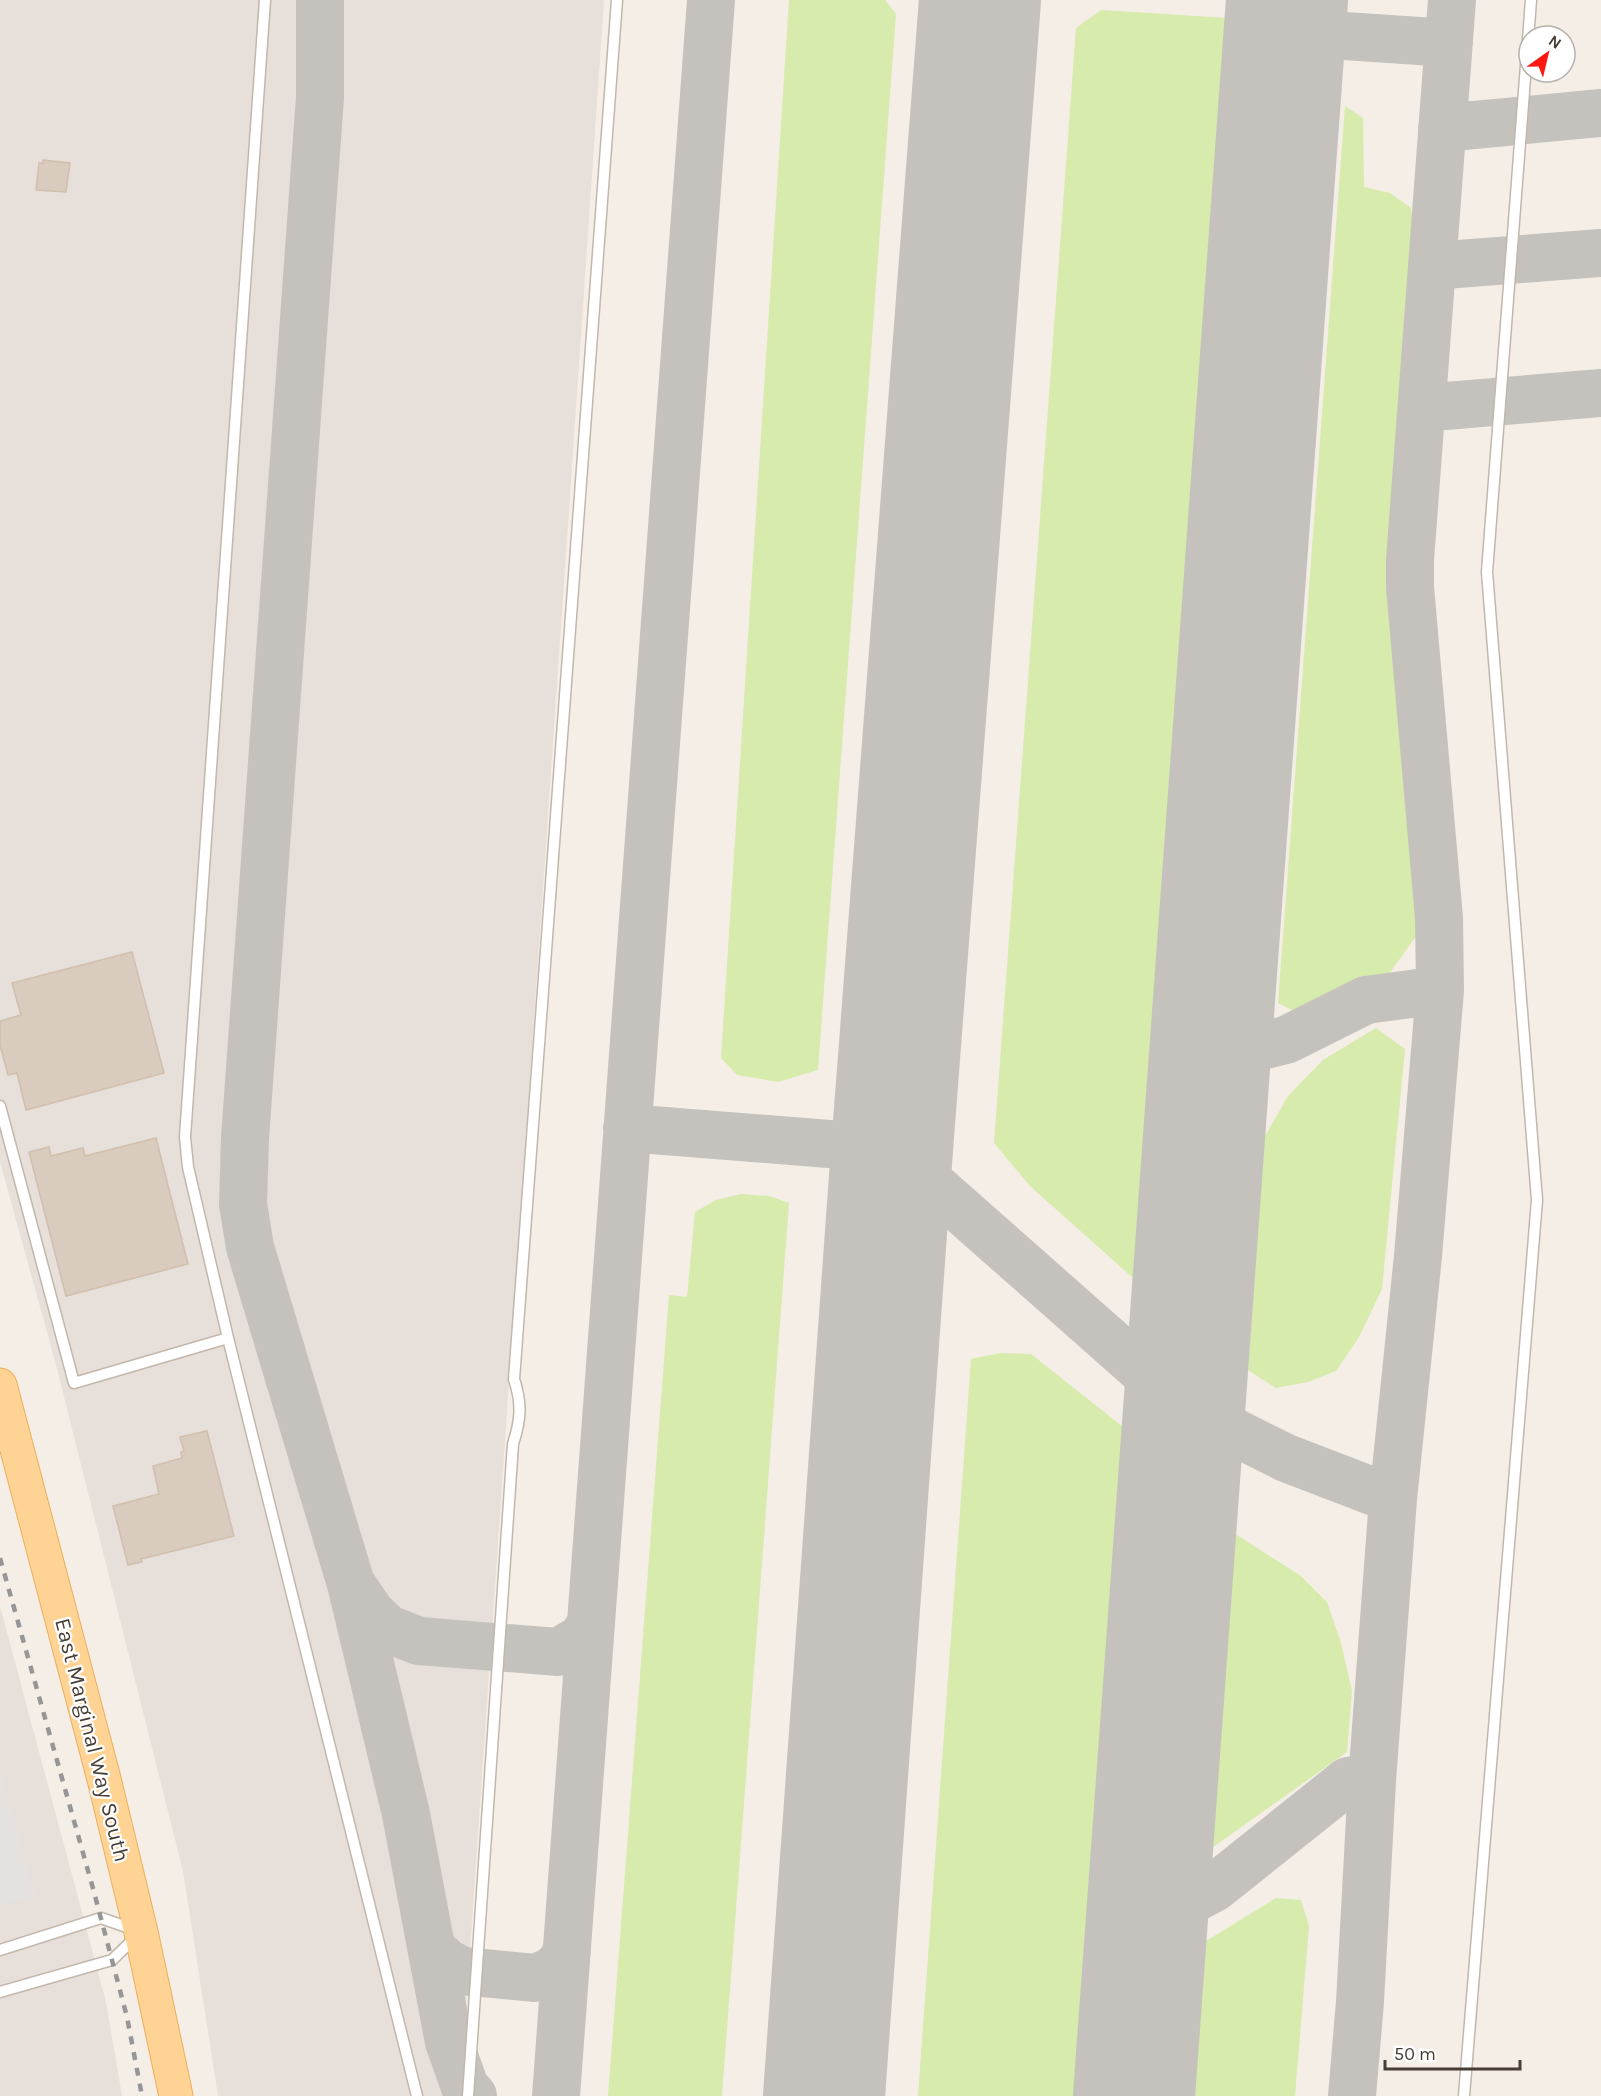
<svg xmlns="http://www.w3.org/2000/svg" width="1601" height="2096" viewBox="0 0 1601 2096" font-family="Karla,sans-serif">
<rect width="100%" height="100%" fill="#f4eee6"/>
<path fill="#e6dfda" d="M0 0H604L460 2096H218L183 1871 55 1361 0 1162Z
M0 1606 106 2002 122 2096H0Z"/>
<path fill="#d6ebac" d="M789 0H885L896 14 818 1070 778 1082 737 1075 721 1058Z
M1101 10 1229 18 1142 1286 1030 1186 994 1143 1076 28Z
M1345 106 1363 118 1364 187 1390 193 1411 208 1414 231 1388 577 1417 897 1416 936 1389 974 1324 1006 1298 1013 1278 1003Z
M1376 1028 1405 1049 1382 1289 1359 1337 1336 1371 1308 1382 1276 1388 1248 1370 1264 1138 1288 1096 1323 1060Z
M741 1194 769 1196 789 1203 722 2096H608L669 1295 687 1297 695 1212 716 1200Z
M1000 1353 1031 1354 1132 1434 1083 2096H918L971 1359Z
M1229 1530 1301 1576 1327 1602 1341 1643 1352 1691 1347 1752 1202 1855Z
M1276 1898 1301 1900 1309 1926 1295 2096H1183L1193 1949Z"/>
<path fill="#e4e1de" d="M0 1765 36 1896 0 1905Z"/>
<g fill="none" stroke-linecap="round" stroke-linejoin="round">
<path stroke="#c5c2be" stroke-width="48" d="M320 0V97L245 1138 243 1204 250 1247 351 1584 406 1814 449 2042 465 2087 473 2096
M1285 32 1449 43
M1442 128 1601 113
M1432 266 1601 253
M1422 408 1601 393
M1209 1058 1286 1040 1366 1000 1440 990
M627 1128 892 1149 1184 1407 1286 1458 1393 1499
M352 1585 371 1613 388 1629 419 1641 558 1652 581 1639 591 1624
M1149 1912 1170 1911 1214 1888 1348 1781 1361 1779 1372 1781
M432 1949 447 1963 463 1971 535 1978 550 1972 560 1964 567 1951
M556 2096 711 0
M1352 2096 1360 2002 1372 1781 1393 1499 1418 1256 1440 990 1439 918 1410 587V560L1452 0"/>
<path stroke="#c5c2be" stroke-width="122" d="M824 2096 892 1149 980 0
M1134 2096 1287 0"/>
</g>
<path fill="#d9cbbd" stroke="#d1bfad" stroke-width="1.5" d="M43 160 70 163 66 192 36 190 39 163H43Z
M132 952 164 1073 26 1110 17 1073 8 1075 0 1045V1021L21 1015 12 983Z
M156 1138 188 1264 66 1296 29 1152 49 1147 51 1156 83 1148 85 1156Z
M207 1431 234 1536 141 1559 142 1562 128 1565 113 1506 159 1494 153 1466 182 1458 181 1452 184 1451 180 1437Z"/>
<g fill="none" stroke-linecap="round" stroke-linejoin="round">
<defs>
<path id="lane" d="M265 0 185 1137 188 1167 228 1338 417 2096
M0 1106 74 1383 228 1338
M0 1950 101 1918 141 1932 112 1960 0 1992
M468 2096 513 1444C521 1419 522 1404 514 1379L617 0
M1464 2096 1537 1200 1487 572 1531 0"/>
<path id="primary" d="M0 1385 104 1779 141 1932 176 2096"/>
</defs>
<use href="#lane" stroke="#c3b7ab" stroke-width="13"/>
<use href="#primary" stroke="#ebae5d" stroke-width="35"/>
<use href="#lane" stroke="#fff" stroke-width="10"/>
<use href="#primary" stroke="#ffd393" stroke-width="33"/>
<path stroke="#969696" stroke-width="4.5" stroke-dasharray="8 8" stroke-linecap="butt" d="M0 1558 94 1892 127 2017 142 2096"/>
</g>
<g text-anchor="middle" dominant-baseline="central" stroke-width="4.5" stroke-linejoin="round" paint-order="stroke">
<g font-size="22" fill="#473d34" stroke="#fff">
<text transform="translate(92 1740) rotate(76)">East Marginal Way South</text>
</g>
</g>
<g transform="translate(1547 54) rotate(34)"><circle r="28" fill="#ffffff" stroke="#b5b1ae" stroke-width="1.5"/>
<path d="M0-4.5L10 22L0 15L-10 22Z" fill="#ff1711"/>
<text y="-9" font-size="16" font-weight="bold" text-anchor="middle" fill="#473d34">N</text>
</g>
<path d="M1385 2060v9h135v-9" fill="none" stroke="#473d34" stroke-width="3"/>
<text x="1394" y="2060" font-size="18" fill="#473d34" stroke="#ffffff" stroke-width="4.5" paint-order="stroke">50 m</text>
</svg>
